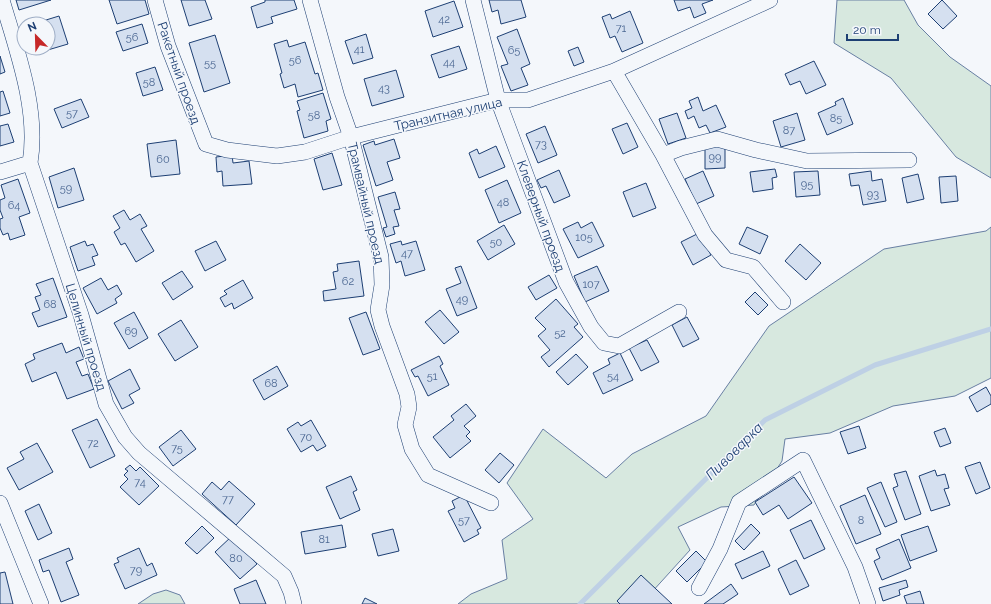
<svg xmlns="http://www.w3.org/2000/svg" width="991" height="604" viewBox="0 0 991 604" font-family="Raleway,sans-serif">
<rect width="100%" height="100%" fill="#f4f7fb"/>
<path fill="#d7e8df" stroke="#687fa3" d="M837 0H904L918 25 950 57 991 86V178L956 157 891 78 834 43Z
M991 227V378L955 396 893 406 830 433 785 439 782 461 754 505 721 507 678 527 690 550 641 604H458L471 594 507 579 502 540 533 519 507 483 543 429 606 478 632 454 706 416 769 326 884 249 986 231Z
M166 590 180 595 185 604H138L153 594Z"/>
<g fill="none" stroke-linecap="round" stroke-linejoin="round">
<path stroke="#bed0e5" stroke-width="5" d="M580 604 765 420 875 365 991 329"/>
</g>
<path fill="#d5e0f0" stroke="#1d3f73" d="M16 0H51L19 10Z
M109 0H145L149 14 117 24Z
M181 0H205L212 19 189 26Z
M265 0H294L297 9 271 17 273 23 257 28 251 7 265 2Z
M489 0H521L526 17 501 24 498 10 492 12Z
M674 0H713L702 4 706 13 694 18 690 7 678 11Z
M942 0 957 16 943 29 928 14Z
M454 1 463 27 433 37 425 11Z
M630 11 643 43 622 52 615 36 610 38 602 17 610 14 612 19Z
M59 16 68 44 41 52 40 48H48V24H33Z
M142 24 148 43 123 51 116 32Z
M517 29 530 64 521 68 528 85 511 91 501 66 508 64 497 37Z
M366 34 373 58 353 64 345 41Z
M215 35 230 83 204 92 189 43Z
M287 40 289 47 305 42 315 74 318 73 323 90 298 97 295 84 284 88 280 74 282 73 274 44Z
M459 46 467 69 439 78 431 55Z
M578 47 584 62 574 66 568 51Z
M0 56 5 72 0 74Z
M814 61 826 85 806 94 800 81 790 85 785 74Z
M155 67 163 90 143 96 136 73Z
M396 70 404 97 372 106 364 79Z
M3 91 10 113 0 116V92Z
M323 93 331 119 326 121 328 131 304 138 297 111 300 110 297 101Z
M698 97 703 111 716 105 726 127 710 133 706 125 699 128 694 116 688 119 685 111 692 108 689 101Z
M843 98 853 124 827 135 818 113 836 105 835 102Z
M81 99 89 117 62 128 54 109Z
M677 113 686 138 668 144 659 119Z
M797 113 805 140 781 147 773 121Z
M627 123 638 147 623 154 612 129Z
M8 124 14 142 0 146V126Z
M545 126 557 155 538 163 526 134Z
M394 139 400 158 387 162 393 180 376 186 363 145 374 141 375 145Z
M176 140 180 174 151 177 147 144Z
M725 145V168L705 169V146Z
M496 146 505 167 479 178 469 153 477 149 479 154Z
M332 153 342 185 323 190 314 159Z
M232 155 233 163 249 161 252 184 223 186 222 171 217 172 216 157Z
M74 168 84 200 58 208 49 177Z
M775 169 777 177 772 178 773 189 753 192 750 172Z
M559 170 570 196 554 203 546 186 541 188 537 180Z
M703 171 714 196 696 204 685 179Z
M818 171 820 195 796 197 794 172Z
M871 171 872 181 882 179 886 201 863 205 859 185 851 186 849 174Z
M918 174 924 199 907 203 902 178Z
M956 176 958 201 941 203 939 177Z
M18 179 30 213 19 217 25 235 10 240 8 233 3 235 0 228V219L3 218 0 210V200L5 198 1 185Z
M507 180 521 213 499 223 485 190Z
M646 183 656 208 633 217 623 192Z
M395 192 400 209 394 210 399 226 393 227 395 234 386 237 383 228 387 227 378 197Z
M124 210 130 220 140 214 147 226 141 229 154 251 136 262 125 243 121 245 114 232 120 228 113 216Z
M578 222 581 228 592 222 604 246 578 258 563 229Z
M504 225 515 244 488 260 477 241Z
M747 227 768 236 760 254 739 244Z
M699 233 711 255 693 265 681 242Z
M85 241 87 246 93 244 98 255 92 257 95 265 78 271 70 247Z
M216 241 226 260 205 271 195 251Z
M401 241 402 245 416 241 425 270 405 276 401 261 396 263 390 244Z
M800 244 821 263 806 280 785 261Z
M359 261 364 296 324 301 323 291 336 289 333 272 338 271 337 264Z
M461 266 477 308 457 316 446 289 461 283 455 268Z
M597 266 609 291 585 302 574 276Z
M182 271 193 287 173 300 162 283Z
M549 275 557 288 536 300 528 287Z
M53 278 67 317 38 327 32 313 40 310 35 297 41 295 36 284Z
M101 278 108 290 117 285 122 294 115 299 117 303 97 314 83 288Z
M243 280 253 298 234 309 232 303 225 307 220 298 227 294 224 291Z
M755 292 768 305 758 315 745 302Z
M556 299 578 324 574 327 583 337 549 367 541 357 550 350 538 336 546 329 535 318Z
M440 310 459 332 444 344 425 322Z
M134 312 148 338 129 349 114 323Z
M366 312 380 349 363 355 349 318Z
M687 317 699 339 683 347 672 325Z
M181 320 198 347 175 361 158 334Z
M647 340 659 362 641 371 629 348Z
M62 343 66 353 79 347 84 359 76 362 82 376 88 374 94 389 67 399 56 372 32 382 25 364 35 359 33 354Z
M620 353 633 380 603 394 593 373 610 364 608 359Z
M576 354 588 367 568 385 556 372Z
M439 356 443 364 440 366 449 385 428 396 418 376 415 377 411 370Z
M277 366 288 386 264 400 253 380Z
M130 369 140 389 129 395 134 403 122 409 108 381Z
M986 387 991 396V404L977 412 969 397Z
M466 404 476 416 464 426 470 432 466 436 471 441 450 458 433 437 454 420 451 416Z
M97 419 115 456 90 468 72 430Z
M311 420 326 446 317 451 313 445 301 452 287 429 298 422 301 426Z
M859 426 866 448 848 454 840 432Z
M945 428 951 443 940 447 934 432Z
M181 430 196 449 173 466 159 447Z
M37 443 53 472 19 490 7 468 24 459 20 452Z
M500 453 514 465 499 483 485 470Z
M980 462 990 488 976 494 965 467Z
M130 465 136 471 140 467 159 486 139 505 120 487 128 479 124 475 128 471 125 469Z
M935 470 937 476 945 474 949 488 944 489 950 505 931 511 919 476Z
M906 471 921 514 905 520 893 488 898 486 894 474Z
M351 476 357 490 353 492 360 510 340 519 326 487Z
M794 477 812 503 788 519 779 505 763 515 755 502Z
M229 481 255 504 236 525 202 494 212 482 221 490Z
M881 482 897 522 885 527 867 488Z
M464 495 481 528 477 530 479 534 464 542 448 511 455 508 452 501Z
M865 495 881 534 856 544 840 506Z
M39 504 52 533 38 540 25 511Z
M811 520 825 549 804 559 790 530Z
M751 524 760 533 744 550 735 541Z
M342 525 346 547 305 554 301 532Z
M202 526 214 538 197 554 185 543Z
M928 526 937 551 910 561 901 535Z
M393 529 399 551 378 556 372 534Z
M232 536 257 564 240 579 215 552Z
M899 539 911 568 882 580 874 561 880 558 876 549Z
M69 548 73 559 66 562 79 595 61 602 49 570 43 572 39 560Z
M139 548 147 566 152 563 157 575 125 589 114 564 119 562 117 558Z
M696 551 707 562 687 582 676 571Z
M763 551 770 566 742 579 735 564Z
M796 560 809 586 790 595 778 569Z
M5 572 13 604H0V573Z
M641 575 672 604H620L617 601Z
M256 580 266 604H240L234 589Z
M906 580 908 587 899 590 900 595 883 601 879 588Z
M731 584 738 594 723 604H704Z
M920 591 924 604H907L904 596Z
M365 598 377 604H362Z"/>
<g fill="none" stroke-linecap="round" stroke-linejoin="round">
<defs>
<path id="minor" d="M2 0C17 51 39 110 30 163L81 315 106 404 125 437 139 453 284 576 291 592 294 604
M155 0 168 46 206 144 227 150 277 156 305 152 351 137 498 100H528L614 71 770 0
M310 0 337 97 351 137 381 257 382 285 378 310 382 326 407 394 409 407 405 425 412 449 428 475 491 503
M473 0 498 100 566 282 591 327 604 343 619 346 679 312
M614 71 663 155 705 235 726 260 753 267 783 302
M663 155 681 148 717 139 756 150 807 161 909 160
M0 172 30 163
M0 503 41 604
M699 588 720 549 739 502 803 460 855 567 868 604"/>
</defs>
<use href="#minor" stroke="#1d3f73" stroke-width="16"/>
<use href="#minor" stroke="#f4f7fb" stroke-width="15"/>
</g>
<g text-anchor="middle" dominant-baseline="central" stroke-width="3" stroke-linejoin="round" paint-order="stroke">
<g font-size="11" fill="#4b6792">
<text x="444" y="19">42</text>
<text x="621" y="28">71</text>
<text x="132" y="37">56</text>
<text x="359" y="49">41</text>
<text x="514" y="50">65</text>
<text x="295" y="60">56</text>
<text x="449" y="62">44</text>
<text x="210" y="63">55</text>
<text x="149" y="82">58</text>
<text x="384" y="88">43</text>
<text x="72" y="113">57</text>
<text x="314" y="115">58</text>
<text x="836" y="118">85</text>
<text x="789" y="130">87</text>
<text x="541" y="144">73</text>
<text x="715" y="157">99</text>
<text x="163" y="159">60</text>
<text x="807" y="184">95</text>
<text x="66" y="188">59</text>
<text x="873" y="194">93</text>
<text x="503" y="202">48</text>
<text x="14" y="205">64</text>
<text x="584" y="237">105</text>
<text x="496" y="242">50</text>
<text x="407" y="253">47</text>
<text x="348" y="281">62</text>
<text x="591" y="284">107</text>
<text x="462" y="299">49</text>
<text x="50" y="304">68</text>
<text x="131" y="331">69</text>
<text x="560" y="333">52</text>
<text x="432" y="376">51</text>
<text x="613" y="376">54</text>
<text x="271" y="383">68</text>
<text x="306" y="437">70</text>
<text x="93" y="443">72</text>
<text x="177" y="448">75</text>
<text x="140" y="482">74</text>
<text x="228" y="499">77</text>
<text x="464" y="520">57</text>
<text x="861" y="520">8</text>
<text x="324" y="539">81</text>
<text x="236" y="558">80</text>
<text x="136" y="570">79</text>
</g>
<g font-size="13" fill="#1d3f73" stroke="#f4f7fb">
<text transform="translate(179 73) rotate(71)">Ракетный проезд</text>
<text transform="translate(448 114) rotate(-13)">Транзитная улица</text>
<text transform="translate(366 203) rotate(77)">Трамвайный проезд</text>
<text transform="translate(541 216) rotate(70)">Клеверный проезд</text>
<text transform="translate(86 337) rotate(73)">Целинный проезд</text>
</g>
<g font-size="14" font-style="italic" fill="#1d3f73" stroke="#f4f7fb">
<text transform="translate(734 451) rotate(-45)">Пивоварка</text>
</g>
</g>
<g transform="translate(36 36) rotate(337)"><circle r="19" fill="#f4f7fb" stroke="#9eadc5"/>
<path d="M0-3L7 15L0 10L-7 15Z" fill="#c62828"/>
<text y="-6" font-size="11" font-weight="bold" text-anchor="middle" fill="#1d3f73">N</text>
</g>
<path d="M847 34v6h51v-6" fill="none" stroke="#1d3f73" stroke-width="2"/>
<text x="853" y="34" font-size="12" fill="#1d3f73" stroke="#f4f7fb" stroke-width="3" paint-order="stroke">20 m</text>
</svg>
